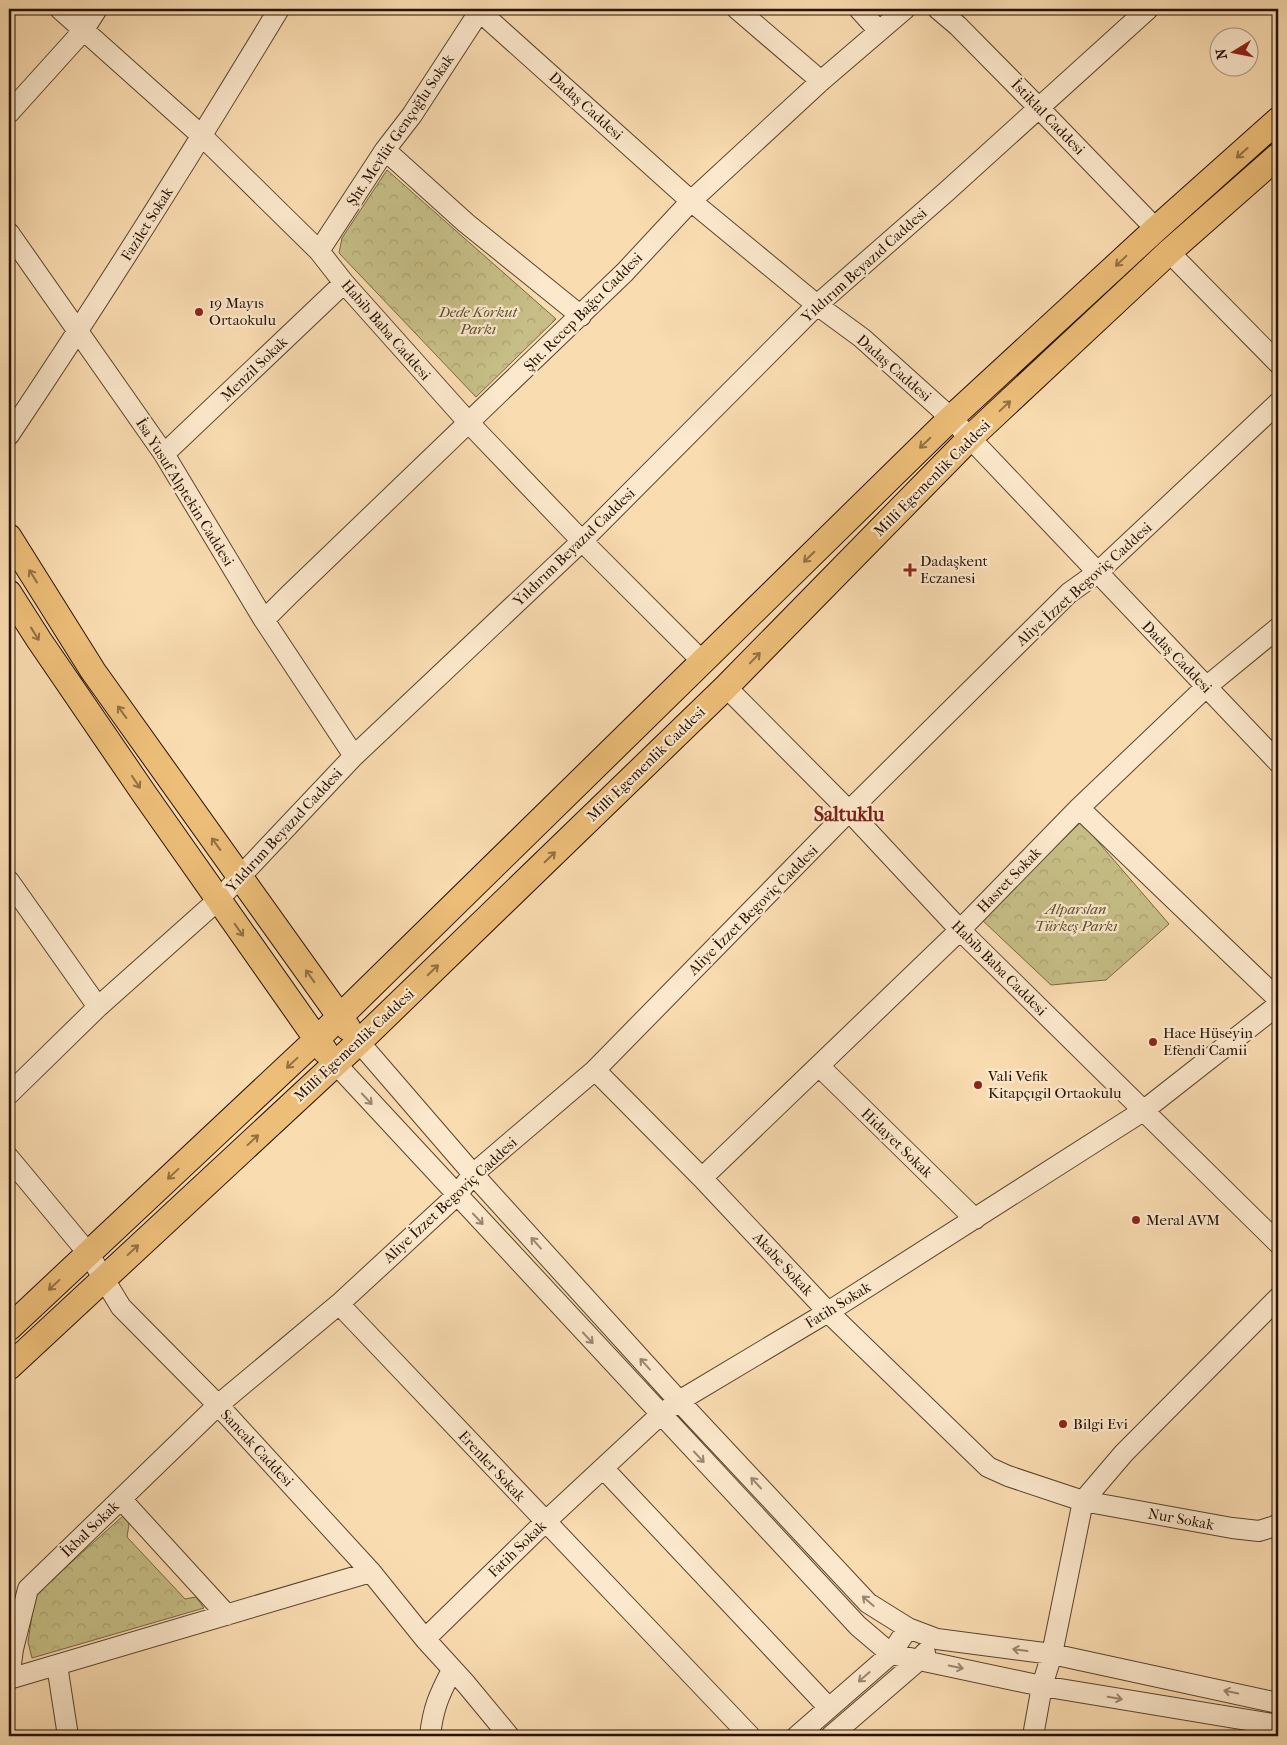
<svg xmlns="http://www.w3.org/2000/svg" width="1287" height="1745" viewBox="0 0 1287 1745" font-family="'IM FELL French Canon',serif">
<defs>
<pattern id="park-crowns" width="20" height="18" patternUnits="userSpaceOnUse" patternTransform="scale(1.25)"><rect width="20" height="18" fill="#c6be86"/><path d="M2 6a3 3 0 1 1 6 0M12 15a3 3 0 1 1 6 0" fill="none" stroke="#aaa272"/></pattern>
</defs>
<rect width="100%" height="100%" fill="#fadcb1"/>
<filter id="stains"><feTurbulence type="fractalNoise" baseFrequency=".004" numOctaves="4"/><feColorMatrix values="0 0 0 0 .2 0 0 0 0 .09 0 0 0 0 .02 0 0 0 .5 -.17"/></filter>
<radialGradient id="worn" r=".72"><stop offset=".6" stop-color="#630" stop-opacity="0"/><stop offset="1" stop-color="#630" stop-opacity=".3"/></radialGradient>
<path fill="url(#park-crowns)" stroke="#766843" d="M387 170 556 319 476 397 339 253 342 238Z
M1081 822 1169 924 1106 980 1051 985 981 919Z
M124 1515 129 1524 127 1537 185 1599 196 1597 204 1608 32 1658 28 1642 35 1595Z"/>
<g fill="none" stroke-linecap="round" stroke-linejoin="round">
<defs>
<path id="minor" d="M60 9 202 136 319 251 344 283 469 423 582 541 702 661
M477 9 691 201 817 305 862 338 951 418 1278 762
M737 9 821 81
M859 9 879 31
M938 9 958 26 1038 107 1156 229
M9 113 83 31 97 9
M385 150 466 223 581 316
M9 233 164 454 264 620 354 756
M319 251 385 150 412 115 481 9
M1169 252 1278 363
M9 435C103 295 192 153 279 9
M164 454 344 283
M264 620 289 595 625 272 691 201 821 81 905 9
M726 687 849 811 960 930 1278 1243
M1079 808 1278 999
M9 881 98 1007
M359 1042 473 1174 679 1401 868 1603 908 1628 937 1639 1052 1654 1278 1703
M335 1063 858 1626 891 1654 1042 1686 1278 1725
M819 1066 975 1219
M595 1070 702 1178 828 1312 988 1467 1008 1476 1083 1501 1232 1528 1259 1531 1275 1526 1278 1524
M9 1094 98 1007 218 900 354 756 582 541 817 305 946 192 1148 9
M9 1158 88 1253 121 1307 218 1405 371 1572 425 1639 466 1684 509 1736
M702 1178 960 930 1079 808 1206 687 1278 628
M339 1304 750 1736
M603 1468 829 1708
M121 1499 227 1615
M425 1639 545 1522 660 1415 679 1401 828 1312 1143 1111 1278 1005
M57 1665 68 1736
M9 1679 13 1649 28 1589 218 1405 339 1304 456 1196 473 1174 595 1070 849 811 1069 593 1097 573 1278 403
M9 1679 371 1572
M430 1736C433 1708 439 1695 452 1670
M797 1736 891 1654 908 1628
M831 1736 919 1660 925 1653
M1033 1736 1042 1686 1052 1654 1083 1501 1124 1453 1278 1298"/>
<path id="major" d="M9 537 93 671 348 1028
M9 593 39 640 145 795 325 1051
M9 1328 316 1040 951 418 1156 229 1278 120
M9 1367 359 1042 726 687 970 438 1169 252 1278 156"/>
</defs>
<use href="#minor" stroke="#5a442c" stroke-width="22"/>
<use href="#major" stroke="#251100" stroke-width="27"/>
<use href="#minor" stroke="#fce8cc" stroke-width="20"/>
<use href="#major" stroke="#edbe78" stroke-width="25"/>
</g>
<defs><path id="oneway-shaft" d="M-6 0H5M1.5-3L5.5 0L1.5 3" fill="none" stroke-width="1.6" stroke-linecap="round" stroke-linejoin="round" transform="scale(1.25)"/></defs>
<g stroke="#937042">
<use href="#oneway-shaft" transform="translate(1242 153) rotate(138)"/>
<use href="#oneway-shaft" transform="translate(1121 261) rotate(137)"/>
<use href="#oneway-shaft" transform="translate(1005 406) rotate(-43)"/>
<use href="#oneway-shaft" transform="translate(925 443) rotate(136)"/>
<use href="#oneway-shaft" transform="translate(809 557) rotate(136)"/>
<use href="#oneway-shaft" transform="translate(33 576) rotate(-122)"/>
<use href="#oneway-shaft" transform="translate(35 634) rotate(58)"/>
<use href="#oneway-shaft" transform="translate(755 658) rotate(-46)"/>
<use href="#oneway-shaft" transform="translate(122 712) rotate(-126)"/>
<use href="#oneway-shaft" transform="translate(136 782) rotate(56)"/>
<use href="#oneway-shaft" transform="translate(216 844) rotate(-126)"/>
<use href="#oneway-shaft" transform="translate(550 857) rotate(-44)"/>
<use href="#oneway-shaft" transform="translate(239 930) rotate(55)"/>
<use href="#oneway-shaft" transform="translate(433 970) rotate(-44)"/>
<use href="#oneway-shaft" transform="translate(310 976) rotate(-125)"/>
<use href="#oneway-shaft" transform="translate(292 1063) rotate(137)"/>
<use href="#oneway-shaft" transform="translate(253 1140) rotate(-43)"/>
<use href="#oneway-shaft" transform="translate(173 1174) rotate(137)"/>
<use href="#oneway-shaft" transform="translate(133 1250) rotate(-43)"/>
<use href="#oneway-shaft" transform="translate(54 1285) rotate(137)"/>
</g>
<g stroke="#9b8770">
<use href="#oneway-shaft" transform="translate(367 1099) rotate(47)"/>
<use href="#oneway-shaft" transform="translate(478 1219) rotate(47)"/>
<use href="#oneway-shaft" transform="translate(536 1243) rotate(-132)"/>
<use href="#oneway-shaft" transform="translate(588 1338) rotate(47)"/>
<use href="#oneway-shaft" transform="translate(645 1364) rotate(-132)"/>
<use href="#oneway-shaft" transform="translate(699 1457) rotate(47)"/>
<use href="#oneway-shaft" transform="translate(756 1483) rotate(-133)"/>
<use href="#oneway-shaft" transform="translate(868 1601) rotate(-139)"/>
<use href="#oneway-shaft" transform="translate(1020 1650) rotate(-172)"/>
<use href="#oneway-shaft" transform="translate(956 1667) rotate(12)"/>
<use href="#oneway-shaft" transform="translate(864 1677) rotate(139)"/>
<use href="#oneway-shaft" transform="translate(1231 1692) rotate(-168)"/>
<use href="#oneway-shaft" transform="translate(1115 1698) rotate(9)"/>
</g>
<g fill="#8f2418" stroke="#fce8cc" stroke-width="2">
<circle cx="199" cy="312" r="5"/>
<path d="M907.5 562.5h5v5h5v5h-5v5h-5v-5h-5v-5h5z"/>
<circle cx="1153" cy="1042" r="5"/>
<circle cx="978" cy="1085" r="5"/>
<circle cx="1136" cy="1220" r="5"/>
<circle cx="1063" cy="1424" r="5"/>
</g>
<g text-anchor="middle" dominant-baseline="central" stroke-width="4.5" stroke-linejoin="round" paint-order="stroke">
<g font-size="15" fill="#251100" stroke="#fce8cc">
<text transform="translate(586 106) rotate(42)">Dadaş Caddesi</text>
<text transform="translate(1048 117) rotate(46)">İstiklal Caddesi</text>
<text transform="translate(400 130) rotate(-56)">Şht. Mevlüt Gençoğlu Sokak</text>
<text transform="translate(147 224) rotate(-58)">Fazilet Sokak</text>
<text transform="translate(864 265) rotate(-42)">Yıldırım Beyazıd Caddesi</text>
<text transform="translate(583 312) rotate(-45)">Şht. Recep Bağcı Caddesi</text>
<text transform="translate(386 330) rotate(49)">Habib Baba Caddesi</text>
<text transform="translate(894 368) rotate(41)">Dadaş Caddesi</text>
<text transform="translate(254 369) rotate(-44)">Menzil Sokak</text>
<text transform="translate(932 478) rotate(-45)">Millî Egemenlik Caddesi</text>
<text transform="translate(185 492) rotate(58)">İsa Yusuf Alptekin Caddesi</text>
<text transform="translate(574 547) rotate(-44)">Yıldırım Beyazıd Caddesi</text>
<text transform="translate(1084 584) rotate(-42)">Aliye İzzet Begoviç Caddesi</text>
<text transform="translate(1177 657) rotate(46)">Dadaş Caddesi</text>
<text transform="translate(646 764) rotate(-44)">Millî Egemenlik Caddesi</text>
<text transform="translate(284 830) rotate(-47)">Yıldırım Beyazıd Caddesi</text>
<text transform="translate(1009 880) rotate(-46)">Hasret Sokak</text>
<text transform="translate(753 910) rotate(-45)">Aliye İzzet Begoviç Caddesi</text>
<text transform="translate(999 968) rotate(45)">Habib Baba Caddesi</text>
<text transform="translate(354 1045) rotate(-43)">Millî Egemenlik Caddesi</text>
<text transform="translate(897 1143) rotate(44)">Hidayet Sokak</text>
<text transform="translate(450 1200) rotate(-43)">Aliye İzzet Begoviç Caddesi</text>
<text transform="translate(783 1264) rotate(47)">Akabe Sokak</text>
<text transform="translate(838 1305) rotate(-32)">Fatih Sokak</text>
<text transform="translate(257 1448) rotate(47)">Sancak Caddesi</text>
<text transform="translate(492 1466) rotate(47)">Erenler Sokak</text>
<text transform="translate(1181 1519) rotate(10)">Nur Sokak</text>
<text transform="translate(90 1529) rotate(-44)">İkbal Sokak</text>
<text transform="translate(517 1549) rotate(-44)">Fatih Sokak</text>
</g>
<g font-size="15" fill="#251100" stroke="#fce8cc" text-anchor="start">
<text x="209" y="303">19 Mayıs<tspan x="209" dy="17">Ortaokulu</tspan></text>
<text x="920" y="561">Dadaşkent<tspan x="920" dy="17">Eczanesi</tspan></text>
<text x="1163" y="1033">Hace Hüseyin<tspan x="1163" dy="17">Efendi Camii</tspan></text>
<text x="988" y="1076">Vali Vefik<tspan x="988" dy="17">Kitapçıgil Ortaokulu</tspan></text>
<text x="1146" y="1220">Meral AVM</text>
<text x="1073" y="1424">Bilgi Evi</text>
</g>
<g font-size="15" font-style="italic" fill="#5d4e2f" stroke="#fce8cc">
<text x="478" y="312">Dede Korkut<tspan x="478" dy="17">Parkı</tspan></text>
<text x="1076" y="909">Alparslan<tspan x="1076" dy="17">Türkeş Parkı</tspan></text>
</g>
<g font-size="20" font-weight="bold" fill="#7a1f14" stroke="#fce8cc">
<text x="849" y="814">Saltuklu</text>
</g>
</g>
<rect width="1287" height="1745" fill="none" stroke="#fadcb1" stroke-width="30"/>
<rect x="10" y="10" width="1267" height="1725" fill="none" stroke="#251100" stroke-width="2.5"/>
<rect x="15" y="15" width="1257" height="1715" fill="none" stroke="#251100"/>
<g transform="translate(1234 52) rotate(260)"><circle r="24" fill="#fce8cc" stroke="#a6927a"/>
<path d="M0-4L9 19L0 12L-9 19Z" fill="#8f2418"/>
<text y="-8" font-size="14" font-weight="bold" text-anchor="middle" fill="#251100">N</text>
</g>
<rect width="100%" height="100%" filter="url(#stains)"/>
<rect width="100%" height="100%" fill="url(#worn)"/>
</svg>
